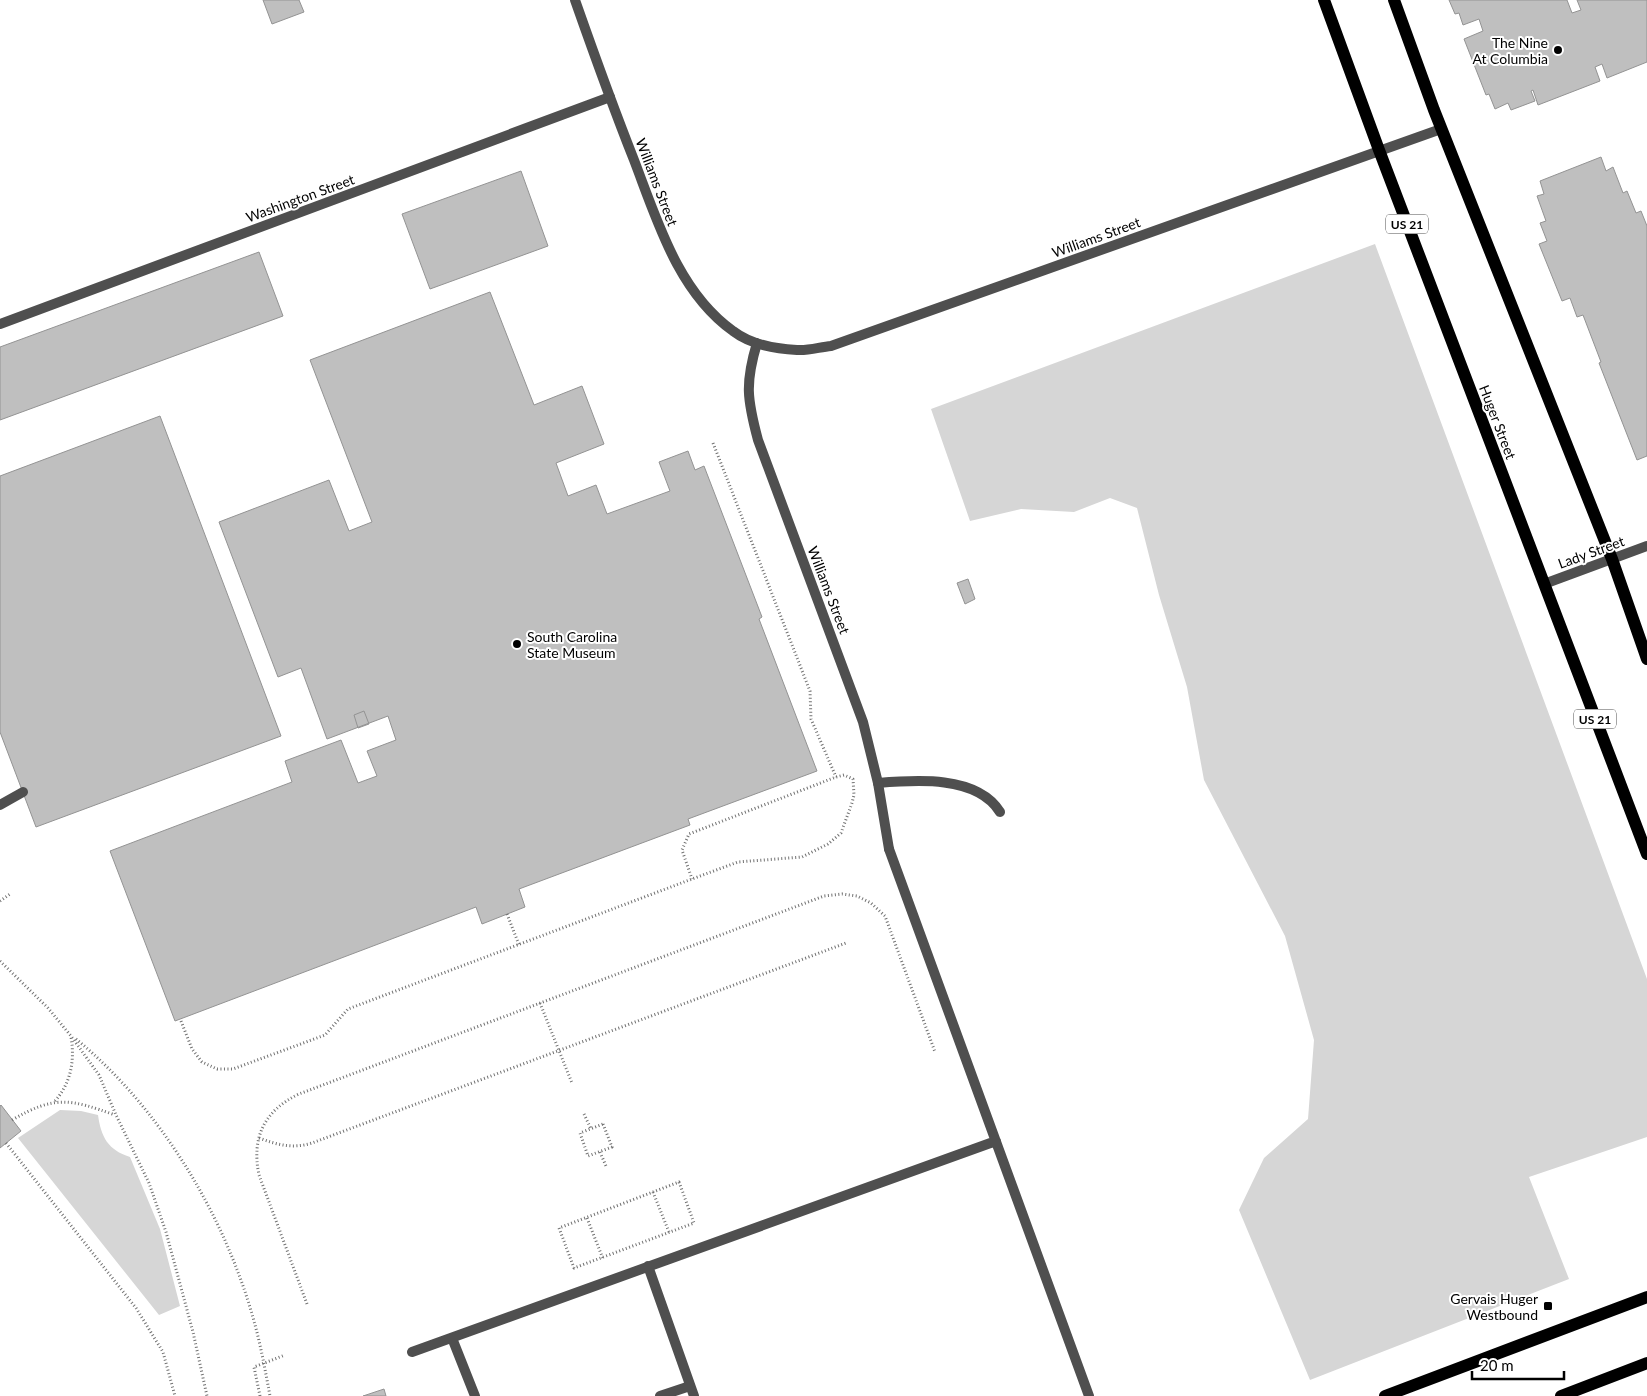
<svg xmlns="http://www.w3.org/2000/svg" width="1647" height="1396" viewBox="0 0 1647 1396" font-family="Lato,sans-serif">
<rect width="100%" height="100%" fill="#fff"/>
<path fill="#d6d6d6" d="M1375 244 1647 979V1137L1529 1177 1569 1279 1310 1380 1239 1210 1264 1158 1308 1119 1314 1040 1285 936 1204 780 1187 687 1159 595 1137 508 1110 498 1074 512 1021 509 970 521 931 409Z
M60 1110 81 1111 98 1115C101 1137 108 1150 130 1157L160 1229 180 1306 159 1315 18 1138Z"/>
<path fill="#bfbfbf" stroke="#939393" d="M263 0H299L304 12 272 24Z
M1449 0H1567L1572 13 1581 10 1577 0H1647V62L1607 78 1602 64 1595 67 1600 81 1538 105 1533 90 1531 91 1535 101 1511 110 1508 103 1495 109 1489 94 1486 95 1464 39 1483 31 1479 19 1463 25 1459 13 1455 14Z
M1601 157 1606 171 1613 167 1623 193 1627 191 1636 213 1641 211 1647 226V456L1637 460 1599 363 1601 362 1583 315 1577 317 1570 298 1562 301 1539 244 1547 241 1540 223 1546 221 1537 196 1544 194 1540 181Z
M521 171 548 246 430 289 402 214Z
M259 252 283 316 0 420V347Z
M490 292 534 405 582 386 604 444 556 463 568 496 596 485 607 514 670 491 659 462 688 451 695 470 704 466 762 617 759 619 817 771 688 819 690 825 519 889 525 907 482 924 476 907 175 1021 110 851 292 782 285 761 341 740 358 783 377 776 367 751 396 740 388 716 327 739 301 668 278 677 219 522 329 480 349 531 372 522 310 360Z
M160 416 281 736 36 827 0 732V476Z
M968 579 975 599 965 604 957 583Z
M364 711 369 724 358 728 354 715Z
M1 1105 21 1131 0 1148V1106Z
M384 1389 386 1396H363Z"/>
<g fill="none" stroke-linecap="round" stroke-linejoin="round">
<path stroke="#717171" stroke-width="3" stroke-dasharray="1 2.5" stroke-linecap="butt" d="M713 443 810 691 811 719 836 777
M0 901 10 894
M507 914 519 945
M0 961 48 1008 71 1036 99 1075 116 1115 149 1183 166 1232 193 1332 207 1396
M540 1003 572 1083
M181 1021 192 1049 202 1062 217 1069H233L325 1035 348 1009 692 879 738 862 802 857 828 844 841 833 852 803 854 795 853 779 844 775 836 777 689 834 682 850 692 879
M76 1039C159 1107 222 1211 252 1314 260 1341 265 1369 270 1396
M55 1101C71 1083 75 1060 71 1037
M584 1114 591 1129
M12 1120C55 1095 70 1099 115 1115
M603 1124 612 1147 588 1156 580 1133Z
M259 1138C278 1145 293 1149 312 1143L846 943
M6 1143 136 1308 163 1352 175 1396
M600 1152 606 1166
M679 1182 694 1223 574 1268 559 1228Z
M653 1192 669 1232
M587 1218 603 1259
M307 1304 259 1175C251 1137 265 1110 299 1094L824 896 842 894 857 896 871 903 885 916 935 1052
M260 1396 254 1367 285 1355"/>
<path stroke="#4f4f4f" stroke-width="10" d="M878 783C915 780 977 775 1000 812
M0 805 23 792
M889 849 1089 1396
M648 1266 694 1396
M452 1338 475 1396
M412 1352 996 1141
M660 1396 690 1386"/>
<path stroke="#4f4f4f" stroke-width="10" d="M0 324 610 97"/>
<path stroke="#4f4f4f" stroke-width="10" d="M575 0C594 54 613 107 634 160 657 220 678 292 733 331 750 344 776 349 797 350 808 351 820 347 831 346L1441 129
M757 343C745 383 747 399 758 440L863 722 878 783 889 849
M1544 584 1647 546"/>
<path stroke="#000" stroke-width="12" d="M1324 0 1379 150 1647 854
M1394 0 1434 110 1612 559 1647 659
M1385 1396 1647 1297
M1561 1396 1647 1363"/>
</g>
<g fill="#000" stroke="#fff" stroke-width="2">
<circle cx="1558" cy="50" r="5"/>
<circle cx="517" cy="644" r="5"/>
<rect x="1543" y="1301" width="10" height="10" rx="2.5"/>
</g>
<g text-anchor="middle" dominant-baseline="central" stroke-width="4" stroke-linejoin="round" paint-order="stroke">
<g fill="#fff" stroke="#4c4c4c" stroke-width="1">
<rect x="1386" y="214.5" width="42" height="19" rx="4"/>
<rect x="1574" y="709.5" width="42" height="19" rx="4"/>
</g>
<g font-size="12" font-weight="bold" fill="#000">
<text x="1407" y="224">US 21</text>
<text x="1595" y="719">US 21</text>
</g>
<g font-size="14" fill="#000" stroke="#fff" text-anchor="end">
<text x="1548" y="42">The Nine<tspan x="1548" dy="16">At Columbia</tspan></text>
<text x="527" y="636" text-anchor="start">South Carolina<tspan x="527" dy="16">State Museum</tspan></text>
<text x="1538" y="1298">Gervais Huger<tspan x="1538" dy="16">Westbound</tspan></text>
</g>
<g font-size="14" fill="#000" stroke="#fff">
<text transform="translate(657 182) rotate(69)">Williams Street</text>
<text transform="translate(300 198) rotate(-20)">Washington Street</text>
<text transform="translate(1096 237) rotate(-20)">Williams Street</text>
<text transform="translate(1498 422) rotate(69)">Huger Street</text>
<text transform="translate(1591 552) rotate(-20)">Lady Street</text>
<text transform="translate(829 590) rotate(69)">Williams Street</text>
</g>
</g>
<path d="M1472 1371v8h92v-8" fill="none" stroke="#000000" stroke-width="2.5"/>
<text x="1480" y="1371" font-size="15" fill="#000000" stroke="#ffffff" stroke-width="4" paint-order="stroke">20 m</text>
</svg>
